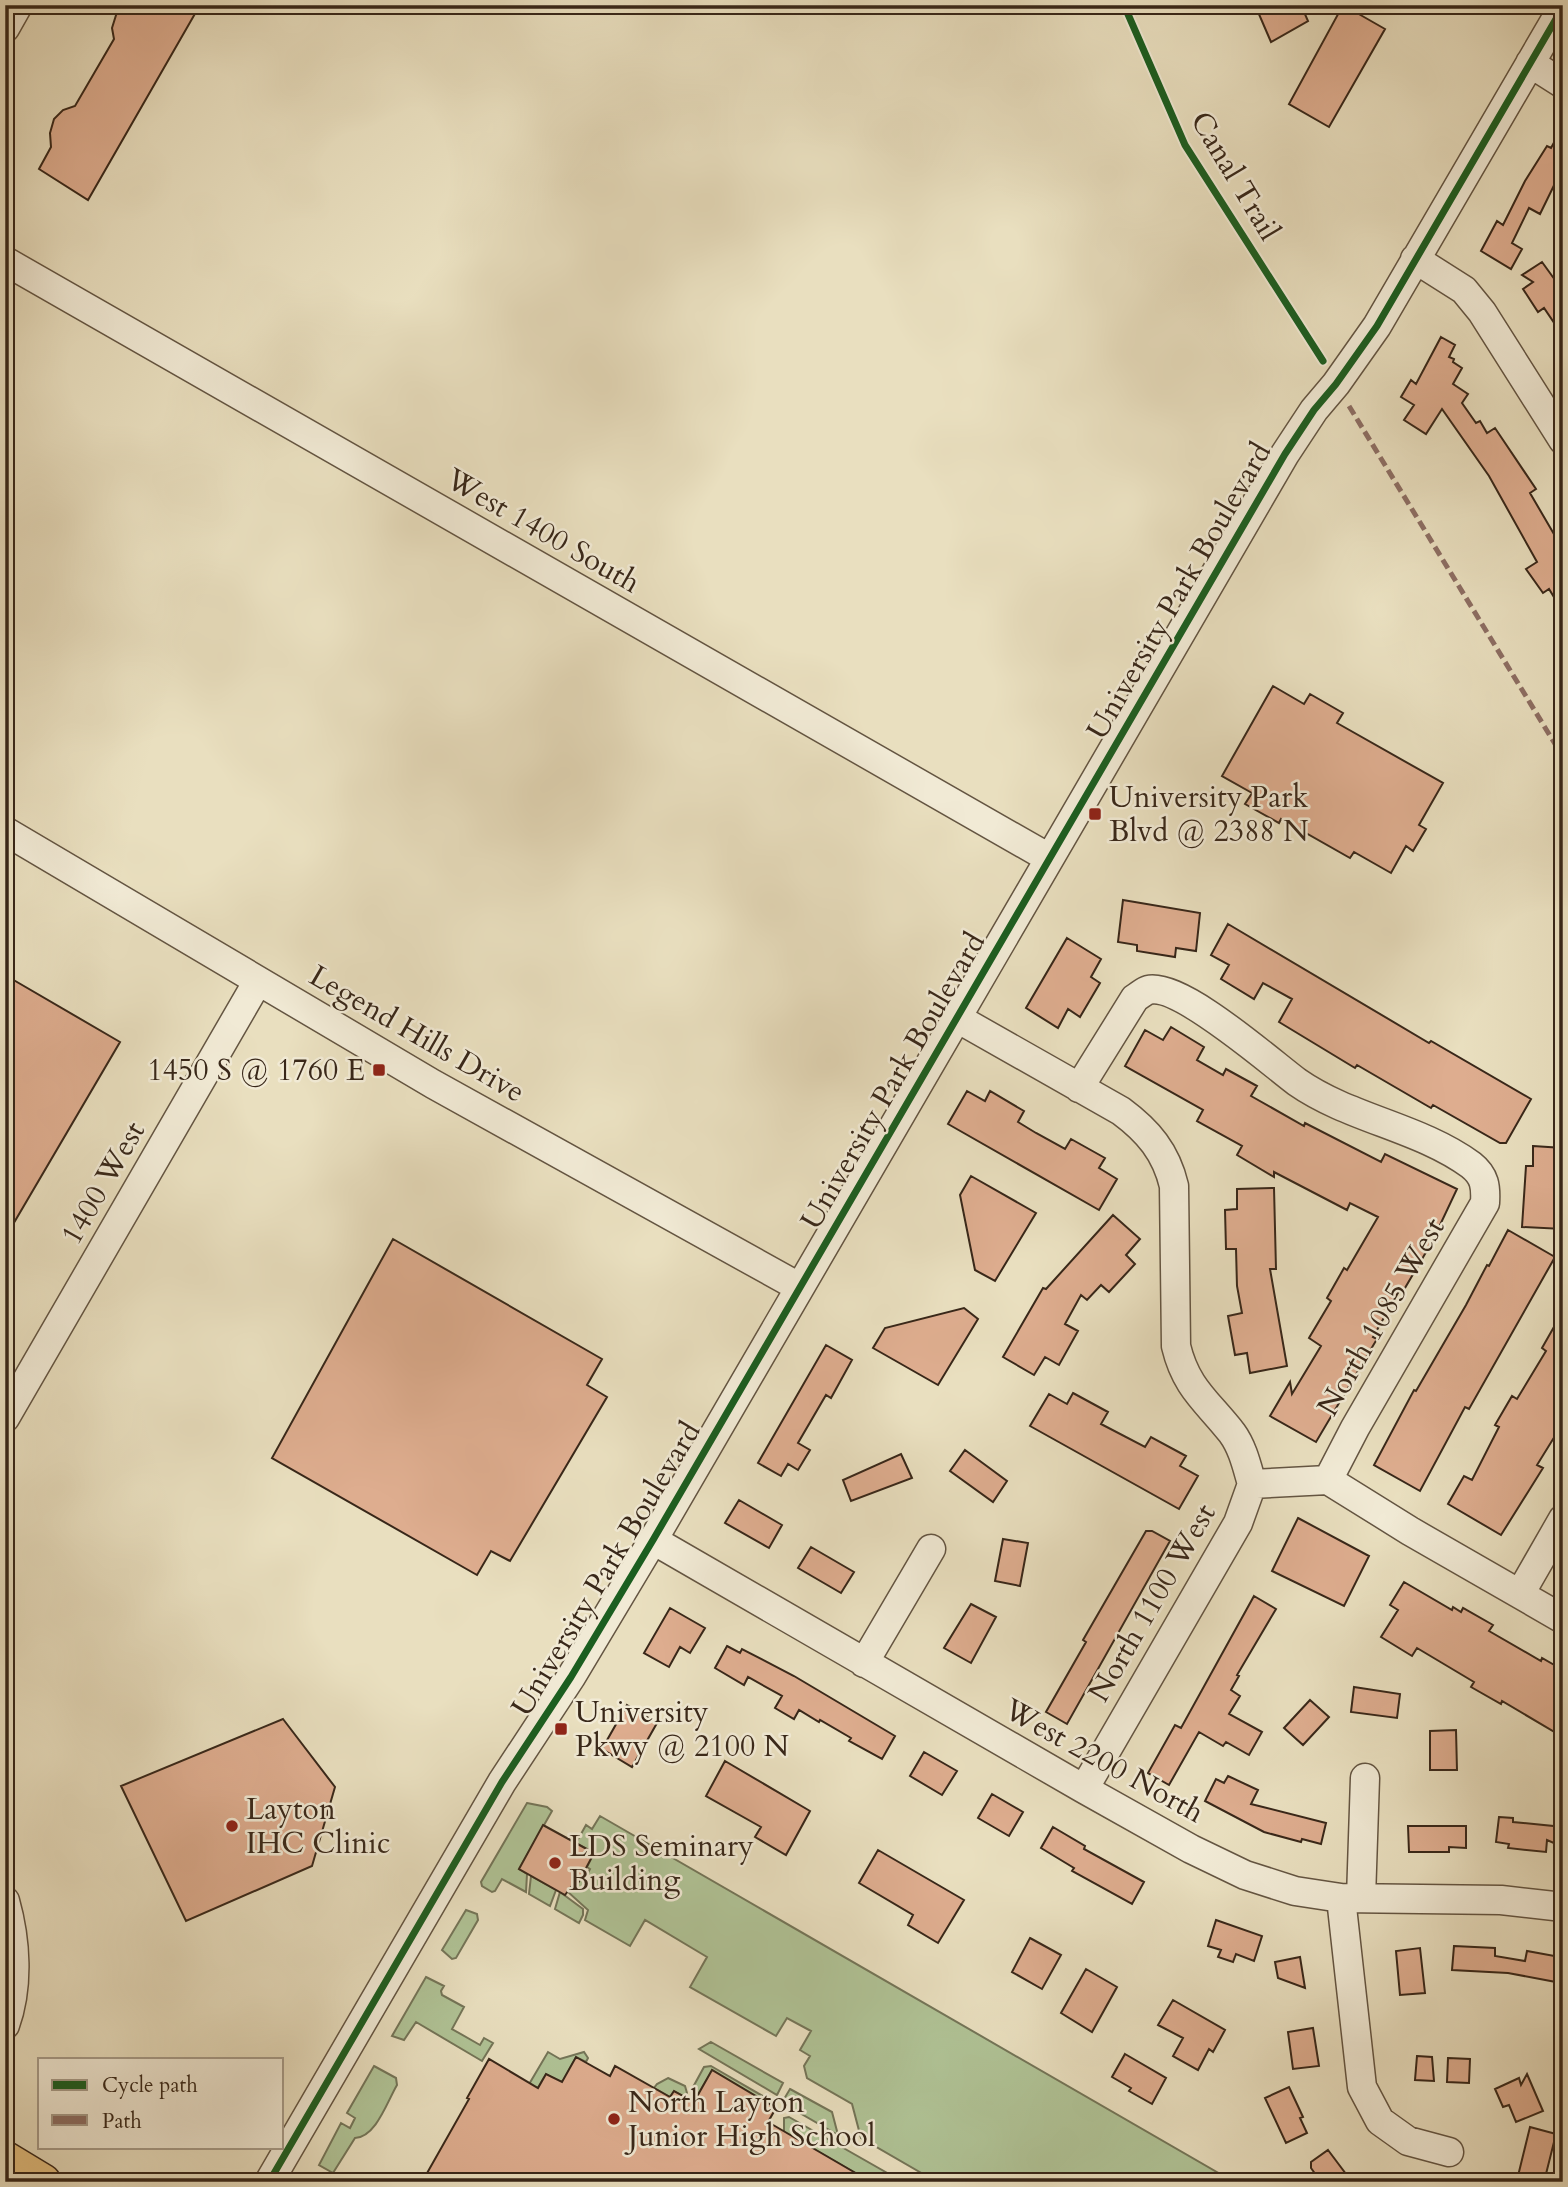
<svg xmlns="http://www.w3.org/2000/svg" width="1568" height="2187" viewBox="0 0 1568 2187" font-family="Cardo,serif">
<rect width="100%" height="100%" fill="#e9dfbf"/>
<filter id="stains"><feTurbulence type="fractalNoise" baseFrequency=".00286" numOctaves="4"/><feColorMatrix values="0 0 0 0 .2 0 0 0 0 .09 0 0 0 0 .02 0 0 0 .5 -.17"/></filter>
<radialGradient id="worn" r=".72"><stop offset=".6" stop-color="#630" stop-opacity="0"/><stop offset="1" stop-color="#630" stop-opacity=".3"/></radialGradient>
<path fill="#b0c396" stroke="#747558" stroke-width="2" d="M527 1803 547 1807 552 1811 519 1869 527 1874 526 1892 502 1879 495 1891 492 1892 482 1886 481 1882Z
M600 1816 1234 2182H937L861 2138 852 2104 807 2078 804 2066 810 2056 800 2050 811 2031 787 2018 776 2036 690 1987 707 1957 645 1920 630 1946 585 1920 588 1910 568 1892 581 1877 585 1878 590 1869 587 1867 594 1853 576 1843 586 1825 592 1829Z
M531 1876 556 1890 550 1906 529 1894Z
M560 1892 583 1909V1915L579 1923 555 1909Z
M466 1910 477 1914 478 1920 456 1958 452 1959 442 1950Z
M426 1977 444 1986 441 1991 442 1995 464 2007 452 2029 480 2045 484 2038 493 2043 482 2061 416 2022 404 2040 392 2036Z
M711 2042 783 2083 777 2095 699 2049Z
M548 2052 560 2059 584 2052 588 2058 586 2062 576 2057 562 2083 546 2074 536 2091 528 2086Z
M374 2066 396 2078 397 2085C387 2102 376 2137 355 2138L333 2173 319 2165 341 2123 350 2128 355 2118 347 2113Z
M711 2066 773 2102V2106L712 2071 697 2096 692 2089 704 2067Z
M668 2078 685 2086 687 2093 684 2097 674 2091 670 2097 654 2088 657 2084Z
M790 2089 832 2112 838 2135 786 2105 784 2099Z
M789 2117 903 2182H871L784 2132V2118Z"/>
<path fill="#dead8f" stroke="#382719" stroke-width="2" d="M124 5H200L88 200 39 169 51 147 50 133 54 119 63 110 75 106 114 39 112 28 117 12Z
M1255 5H1301L1308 21 1271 42Z
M1343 5 1385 29 1329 127 1289 104Z
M1563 126V167L1540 214 1529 208 1512 243 1522 249 1511 269 1481 251 1497 221 1503 225 1525 181 1547 146 1551 148Z
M1542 262 1563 291V336L1544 308 1538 312 1523 289 1533 282 1522 275Z
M1441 337 1455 345 1449 357 1454 359 1453 362 1462 368 1453 384 1468 394 1462 403 1476 423 1480 421 1487 433 1495 428 1536 489 1530 493 1558 541 1563 537V612L1549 589 1543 593 1526 569 1537 562 1489 476 1442 409 1426 434 1404 420 1414 405 1401 397 1411 380 1416 384Z
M1273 686 1304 704 1310 694 1343 713 1337 723 1443 783 1419 825 1426 829 1413 851 1406 846 1391 873 1354 852 1350 858 1281 819 1279 823 1245 804 1252 793 1222 776Z
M1123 900 1200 913 1196 951 1176 948 1175 957 1137 951V945L1118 942Z
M1228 924 1429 1043 1431 1041 1531 1099 1506 1143H1500L1433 1105 1431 1108 1357 1065 1355 1068 1279 1022 1292 999 1263 983 1254 999 1221 979 1229 965 1211 955Z
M1067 938 1101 959 1091 977 1100 983 1080 1017 1068 1009 1058 1028 1026 1008Z
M5 975 120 1042 5 1238Z
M1171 1027 1204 1047 1197 1060 1223 1075 1226 1069 1257 1086 1251 1096 1304 1126 1305 1123 1381 1162 1385 1154 1457 1189 1432 1242 1402 1293 1399 1291 1373 1337 1377 1339 1316 1442 1270 1416 1290 1382 1292 1394 1321 1346 1309 1338 1331 1301 1327 1298 1344 1268 1347 1270 1378 1217 1350 1203 1347 1210 1274 1172V1177L1237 1155 1242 1146 1197 1121 1203 1110 1125 1066 1145 1030 1163 1040Z
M967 1091 985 1101 990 1091 1024 1111 1018 1122 1036 1133 1065 1149 1071 1139 1105 1158 1099 1168 1117 1179 1099 1210 948 1124Z
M1533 1146 1563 1148V1229L1522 1227 1526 1166H1533Z
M971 1176 1036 1213 995 1281 975 1270 960 1195Z
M1274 1188 1276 1269H1270L1287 1366 1250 1373 1247 1353 1235 1355 1228 1316 1242 1313 1237 1286 1236 1249H1226L1225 1210 1237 1209V1189Z
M1113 1215 1140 1239 1126 1255 1135 1264 1109 1292 1101 1285 1087 1300 1081 1295 1065 1324 1078 1331 1059 1365 1045 1357 1034 1375 1003 1357 1043 1288 1046 1289Z
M1508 1230 1555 1257 1469 1409 1465 1407 1420 1491 1374 1465 1414 1390 1416 1391 1466 1305 1487 1265 1489 1266Z
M393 1239 602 1359 587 1385 607 1397 510 1561 491 1551 477 1575 272 1458Z
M964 1308 978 1319 938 1385 873 1348 885 1328Z
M1563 1311V1423L1537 1465 1543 1468 1501 1535 1448 1504 1464 1476 1472 1480 1499 1427 1495 1425 1512 1396 1517 1399 1546 1351 1542 1348Z
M826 1345 852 1360 831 1398 826 1395 798 1443 810 1450 798 1470 788 1464 781 1476 758 1463Z
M1073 1393 1108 1412 1101 1424 1145 1447 1151 1437 1186 1456 1180 1466 1198 1476 1179 1509 1030 1426 1049 1394 1067 1404Z
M965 1450 1007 1481 993 1502 950 1471Z
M901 1454 912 1478 851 1501 843 1480Z
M739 1500 782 1525 769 1548 725 1523Z
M1298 1518 1369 1556 1344 1606 1272 1571Z
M1146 1531H1152L1170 1541 1067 1724 1046 1712 1086 1642 1083 1640Z
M1003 1539 1028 1543 1020 1586 995 1581Z
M811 1547 854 1572 841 1593 798 1568Z
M1404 1582 1452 1610 1453 1607 1461 1612 1463 1608 1493 1625 1489 1631 1541 1661 1542 1658 1563 1670V1737L1502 1701 1501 1704 1471 1687 1474 1682 1417 1648 1412 1656 1381 1637 1398 1610 1390 1605Z
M1254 1596 1276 1609 1237 1675 1239 1676 1231 1690 1240 1696 1229 1714 1262 1732 1249 1755 1226 1742 1223 1746 1199 1732 1169 1785 1148 1773 1175 1725 1181 1728Z
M971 1604 996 1617 971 1663 944 1648Z
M670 1608 705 1628 690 1653 680 1647 669 1667 644 1653Z
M727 1646 740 1653 742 1649 794 1676 895 1736 882 1759 849 1741 851 1738 820 1720 819 1722 799 1710 794 1719 775 1708 782 1696 748 1677 744 1685 715 1668Z
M1354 1687 1400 1694 1397 1718 1351 1712Z
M1310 1700 1329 1717 1303 1745 1284 1728Z
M627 1705 657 1723 632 1767 602 1749Z
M283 1719 335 1787 312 1866 186 1921 121 1786Z
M1456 1730 1457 1770H1430V1731Z
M924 1752 957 1771 942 1795 910 1776Z
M725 1761 810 1811 786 1855 755 1837 761 1827 706 1796Z
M1228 1776 1258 1790 1251 1804 1326 1823 1321 1844 1302 1839 1301 1842 1264 1832 1205 1801 1216 1779 1224 1783Z
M992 1794 1023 1812 1009 1836 978 1818Z
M1499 1817 1513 1818V1822L1563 1827V1847L1547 1840 1546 1852 1508 1848 1509 1844 1496 1842Z
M543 1825 594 1853 575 1889 571 1887 565 1895 519 1869Z
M1408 1826H1466V1848L1449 1847V1852H1409Z
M1053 1827 1085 1846 1084 1849 1144 1882 1132 1904 1072 1871 1074 1868 1041 1848Z
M878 1850 964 1900 938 1943 908 1925 913 1915 859 1883Z
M1216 1920 1262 1936 1254 1961 1236 1954 1233 1962 1218 1957 1221 1950 1208 1946Z
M1030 1938 1061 1955 1042 1989 1012 1972Z
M1454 1946 1495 1948V1956L1525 1961 1527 1951 1560 1957 1556 1982 1508 1973 1452 1970Z
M1420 1948 1425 1993 1400 1995 1396 1951Z
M1300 1957 1305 1988 1278 1978 1275 1962Z
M1086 1969 1117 1987 1092 2032 1061 2013Z
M1173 2000 1225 2030 1213 2052 1209 2049 1198 2070 1173 2056 1183 2038 1158 2025Z
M1313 2028 1319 2066 1293 2069 1288 2032Z
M1125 2054 1166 2078 1152 2104 1129 2091 1131 2088 1112 2077Z
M1417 2056 1432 2057 1434 2081 1415 2080Z
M576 2057 610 2076 615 2066 670 2097 674 2091 694 2102 712 2070 776 2108 768 2122 871 2182H422L469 2099 467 2098 489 2059 538 2088 546 2074 562 2082Z
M1448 2058 1470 2059 1469 2083 1447 2082Z
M1527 2074 1543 2111 1516 2122 1509 2105 1503 2107 1495 2089 1519 2078 1521 2085Z
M1289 2087 1303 2117 1300 2118 1307 2133 1286 2143 1265 2098Z
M1530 2127 1556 2134 1544 2182 1517 2180Z
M1328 2150 1352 2182H1321L1311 2168V2162Z"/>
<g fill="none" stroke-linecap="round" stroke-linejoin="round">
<defs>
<path id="minor" d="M5 28 18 5
M1530 63 1563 84
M1415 259 1464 290 1482 312 1563 440
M5 261 1049 858
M5 831 433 1084 799 1287
M957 1018 1121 1111C1148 1131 1166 1152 1174 1186L1176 1346C1186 1388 1207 1401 1232 1433 1243 1448 1247 1467 1252 1484
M1079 1088 1135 998C1139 996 1144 991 1148 990 1180 982 1270 1062 1297 1082 1350 1119 1419 1127 1471 1165 1485 1176 1486 1187 1485 1203L1355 1428 1328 1480
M5 1418 258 981
M1252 1484 1328 1480 1410 1531 1563 1619
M653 1540 1084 1789 1191 1849 1245 1875 1295 1891 1341 1898 1501 1900 1563 1907
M1520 1594 1563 1519
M864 1663 931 1549
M1084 1789 1238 1523 1252 1484
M1341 1898 1362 2087 1380 2121 1408 2141 1449 2152
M1361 1898 1365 1778
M5 1901C16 1940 19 1986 5 2025
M269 2182 502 1782 571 1677 653 1540 1285 454 1314 410 1336 384 1377 326 1563 7"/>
<path id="major" d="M5 2159 43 2182"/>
</defs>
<use href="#minor" stroke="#645542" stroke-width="31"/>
<use href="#major" stroke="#382719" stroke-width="38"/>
<use href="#minor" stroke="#f1ead5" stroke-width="28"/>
<use href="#major" stroke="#e4c080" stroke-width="35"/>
<path stroke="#8d6e63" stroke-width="5" stroke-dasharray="10 5" stroke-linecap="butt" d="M1349 406 1563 757"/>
<defs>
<path id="cycleway" d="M1124 5 1185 145 1323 361
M269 2182 502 1782 571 1677 653 1540 1285 454 1314 410 1336 384 1377 326 1563 7"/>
</defs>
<use href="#cycleway" stroke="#f1ead5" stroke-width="11"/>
<use href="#cycleway" stroke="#1b5e20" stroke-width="7"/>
</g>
<g fill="#8f2418" stroke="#f1ead5" stroke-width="2.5">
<rect x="1088" y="807" width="14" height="14" rx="3.5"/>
<rect x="372" y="1063" width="14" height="14" rx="3.5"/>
<rect x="554" y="1722" width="14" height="14" rx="3.5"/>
<circle cx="232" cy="1826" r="7"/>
<circle cx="555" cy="1863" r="7"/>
<circle cx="614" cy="2119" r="7"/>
</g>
<g text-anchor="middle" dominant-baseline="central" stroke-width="5" stroke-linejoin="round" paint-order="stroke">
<g font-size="30" fill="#382719" stroke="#f1ead5">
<text transform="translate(1235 176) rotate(59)">Canal Trail</text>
<text transform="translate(543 531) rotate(30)">West 1400 South</text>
<text transform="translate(1179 591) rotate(-60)">University Park Boulevard</text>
<text transform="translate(417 1034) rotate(30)">Legend Hills Drive</text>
<text transform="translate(893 1081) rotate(-60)">University Park Boulevard</text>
<text transform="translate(103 1183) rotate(-60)">1400 West</text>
<text transform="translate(1381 1317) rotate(-60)">North 1085 West</text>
<text transform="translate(606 1569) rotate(-59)">University Park Boulevard</text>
<text transform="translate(1152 1603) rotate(-60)">North 1100 West</text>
<text transform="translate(1104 1761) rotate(29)">West 2200 North</text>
</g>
<g font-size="30" fill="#382719" stroke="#f1ead5" text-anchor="start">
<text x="1109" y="797">University Park<tspan x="1109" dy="34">Blvd @ 2388 N</tspan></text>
<text x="365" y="1070" text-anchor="end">1450 S @ 1760 E</text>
<text x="575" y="1712">University<tspan x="575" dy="34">Pkwy @ 2100 N</tspan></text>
<text x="246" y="1809">Layton<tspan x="246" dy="34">IHC Clinic</tspan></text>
<text x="569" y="1846">LDS Seminary<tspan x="569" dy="34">Building</tspan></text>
<text x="628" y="2102">North Layton<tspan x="628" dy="34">Junior High School</tspan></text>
</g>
</g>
<rect width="1568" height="2187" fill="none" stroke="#e9dfbf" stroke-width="28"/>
<rect x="7" y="7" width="1554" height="2173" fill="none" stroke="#382719" stroke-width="3.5"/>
<rect x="14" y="14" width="1540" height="2159" fill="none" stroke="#382719" stroke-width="2"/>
<rect x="38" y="2058" width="245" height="91" fill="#f1ead5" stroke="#a79c8a" stroke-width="2"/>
<rect x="52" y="2080" width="35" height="10" fill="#1b5e20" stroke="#a79c8a" stroke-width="2"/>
<text x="102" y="2092" font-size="21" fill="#382719">Cycle path</text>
<rect x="52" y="2115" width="35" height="10" fill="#8d6e63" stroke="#a79c8a" stroke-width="2"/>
<text x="102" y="2128" font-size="21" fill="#382719">Path</text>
<rect width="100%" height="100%" filter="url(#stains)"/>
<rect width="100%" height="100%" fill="url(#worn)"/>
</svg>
